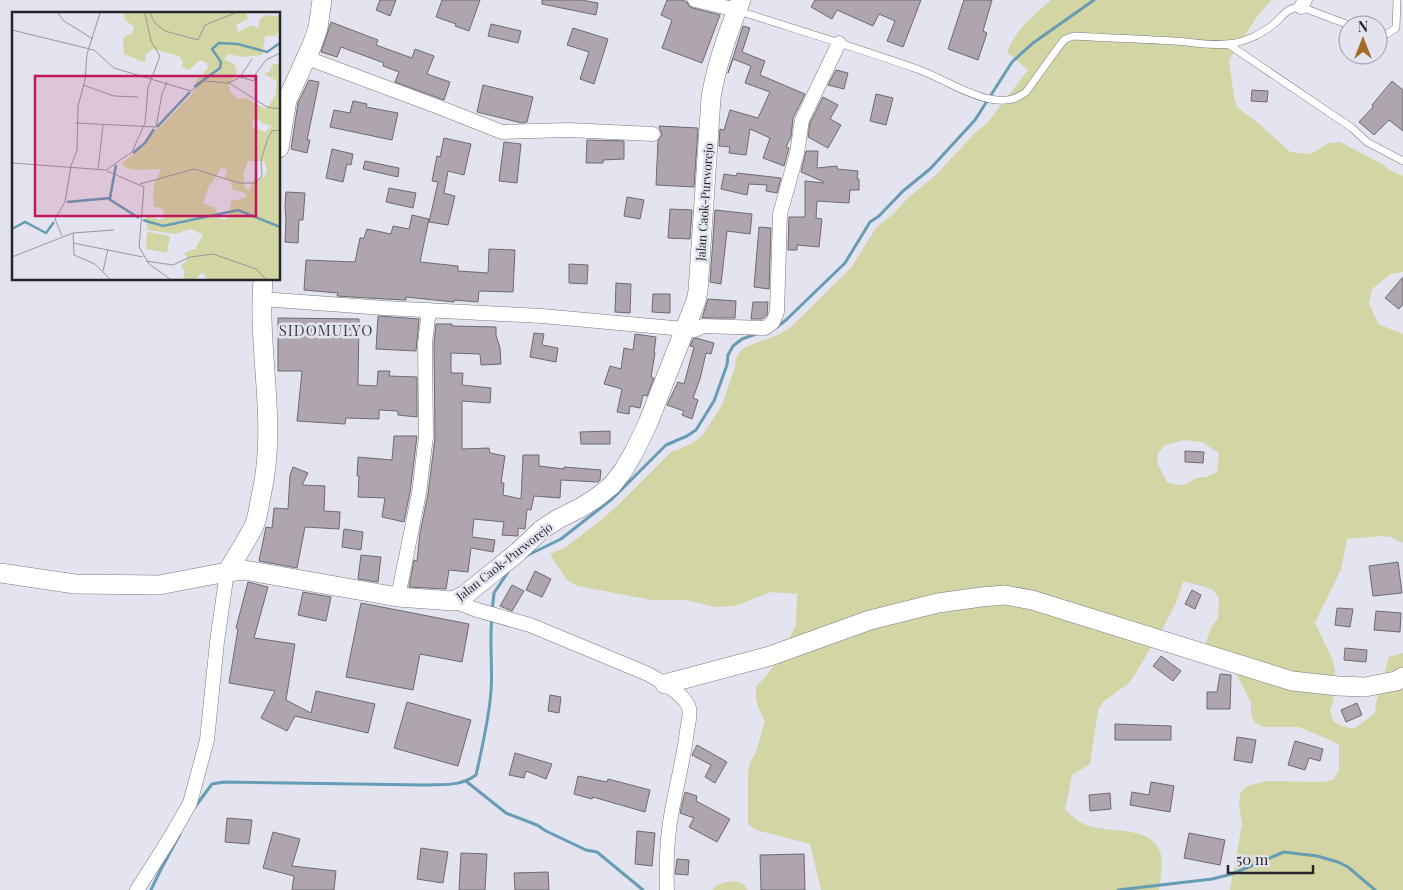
<svg xmlns="http://www.w3.org/2000/svg" width="1403" height="890" viewBox="0 0 1403 890" font-family="'Playfair Display',serif">
<rect width="100%" height="100%" fill="#e3e4ef"/>
<path fill="#d3d5a4" fill-rule="evenodd" d="M1051 0H1272L1258 15 1229 60 1234 97 1237 107 1263 127 1290 152 1311 154 1329 143 1340 142 1380 163 1390 170 1403 176V272L1391 274 1372 289 1369 303 1378 324 1403 334V543L1391 537 1381 536 1347 539 1341 569 1315 623 1333 661 1335 671 1333 701 1330 711 1333 721 1342 726 1354 729 1375 713 1376 703 1389 657 1403 653V890H1230L1242 824 1239 804 1240 794 1247 786 1268 781 1324 782 1334 779 1339 770V744L1299 727H1264L1255 723 1251 714V703L1234 669 1208 665 1200 658 1212 626 1218 618 1219 598 1212 589 1183 581 1176 603 1163 628 1135 674 1129 683 1103 702 1098 710 1090 764 1072 775 1065 810C1071 815 1077 821 1084 824 1106 835 1154 823 1161 855 1163 865 1160 880 1159 890H821L810 844 756 830 748 824V773L750 763 756 752 765 721 758 707 756 697V687L771 670 796 626 797 594 771 592 736 606 716 607 685 600H652L577 586 567 580 550 554 566 547 601 520 618 505 671 452 691 444 702 436 722 405 735 367 736 358 740 352 746 347 780 334 791 327 851 268 876 228 893 214 908 198 936 175 975 133 987 123 1028 70 1007 52C1016 29 1033 16 1051 0ZM1184 440 1202 442 1219 453 1217 472 1206 477 1196 478 1187 484 1177 485 1167 482 1157 463 1158 453 1165 445Z
M735 881 745 885 747 890H712C718 883 726 882 735 881Z"/>
<g fill="none" stroke-linecap="round" stroke-linejoin="round">
<path stroke="#679db4" stroke-width="3" d="M777 327 786 320 845 263 870 222 879 216 903 191 930 169 975 120 1012 62 1033 43 1094 0
M526 556 561 539 612 499 666 445 687 436 696 430 714 401 727 365 728 355 733 346 742 339 759 333
M492 611 494 593 508 572
M467 782 506 813 537 825 546 831 586 850 597 852 643 890
M195 807 212 784 224 782 424 785C443 784 460 787 476 775 482 748 489 719 491 691 493 667 489 642 492 617
M151 890 159 873 180 834
M1118 890 1212 879 1232 874 1284 852 1317 856 1338 862 1348 867 1375 890"/>
</g>
<path fill="#aea5ae" stroke="#706970" d="M380 0H396L390 16 376 10Z
M442 0H480L469 31 455 26 456 24 436 17Z
M542 0H581L598 3 596 15 542 4Z
M667 0H682L687 2 689 6 693 8 720 15 702 63 662 48 672 20 661 15Z
M815 0H921L903 47 887 41 895 21 879 14 873 26 837 10 832 19 811 7Z
M964 0H992L983 31 987 33 978 60 948 49Z
M331 22 378 40 376 45 412 58 415 49 434 56 427 74 450 82 444 100 395 82 399 72 383 66 384 63 341 47 337 57 321 52Z
M491 24 521 31 518 43 488 36Z
M743 26 750 28 742 52 765 61 760 75 805 94 793 118 791 137 786 147 789 148 784 166 763 158 770 138 750 129 746 155 729 153 730 147 719 146 720 129 724 130 730 110 758 118 770 92 745 83 751 66 733 59 728 73Z
M573 28 608 39 594 84 580 79 589 52 567 45Z
M836 70 848 73 844 89 828 85Z
M309 80 319 82 307 140H310L307 153 291 149 298 103Z
M1392 81 1403 90V131L1389 120 1374 135 1359 122 1373 107 1372 105Z
M483 85 533 97 527 122 522 123 477 112Z
M1252 90 1268 91 1267 102 1251 101Z
M876 94 893 98 886 125 870 121Z
M823 97 838 105 830 119 841 125 828 148 808 137 810 123Z
M353 101 367 104 366 107 398 113 392 140 330 127 334 110 350 113Z
M659 126 698 128 694 187 656 185 658 140 662 135Z
M444 138 471 144 464 175 448 171 444 193 455 196 448 225 429 222 438 182 432 181 437 156 440 157Z
M587 140 624 141V159L603 160V163H586Z
M504 142 521 144 517 183 499 181Z
M332 149 353 154 351 165 347 164 343 182 326 178Z
M806 151H818L817 168 837 166V169L858 171 857 179H859V190H850L849 203 817 201 816 218 822 219 819 247 797 245V250H788L789 217H805V181L824 183V182L801 172Z
M365 161 399 168 398 177 363 169Z
M737 173 781 178 777 193 766 191 767 185 749 184 747 195 721 189 724 174 736 176Z
M389 188 416 193 413 208 386 202Z
M286 192 305 193 303 220H299L298 243 285 242 286 220 285 206Z
M627 197 644 200 640 219 624 216Z
M670 209 692 210 690 239 668 238Z
M715 210 752 214 750 234 727 231 721 284 710 282Z
M412 215 429 219 420 262 458 266V271L488 273 489 249 515 250 513 292 479 291 478 302 454 300V302L406 297V300L385 299 337 296 338 293 304 290 306 260 355 262 360 238H364L367 229 391 234 393 226 409 229Z
M759 227 771 228 769 289 754 287Z
M569 264 588 265 587 284 569 283Z
M1403 277V304L1399 309 1385 298Z
M616 283 631 284 630 313 615 312Z
M653 294H670V313L652 312Z
M708 299 736 301 735 318H702Z
M753 302H768L767 315 762 319H751Z
M378 316 419 319 416 351 376 349Z
M278 318 359 319 358 385 377 386 378 371H390L389 376 417 377V417L398 415V411L379 410V419L346 418 345 424 297 421 302 371H278Z
M436 324H452V326L496 327V335L500 348 501 364 481 365 480 354 451 353V373H463L462 385 491 388 490 403 462 401V449L489 448 490 453 505 456 501 483H504L503 495 521 499 523 455H539V466L564 469V467L601 470 600 480 598 482 561 480 560 498 534 496 531 510 527 509 525 529 518 528V536L502 535 504 522 474 519 472 537 495 540 493 552 471 548 468 572 449 570 446 589 409 587 414 560 417 561 420 533 428 494 435 438 434 343Z
M534 333 544 334 542 345 558 348 556 362 530 357Z
M635 334 656 337 654 353H655L651 377 654 378 647 396 643 395 640 408 630 406 629 414 617 412 622 389 604 384 610 366 621 369 624 348 633 350Z
M696 338 714 343 711 354 706 353 700 379 693 398 698 400 692 419 682 415 684 411 667 405 678 382 684 384 694 347 690 346 693 339Z
M610 431V444H581L580 432Z
M394 436H417L410 492 404 522 382 517 385 498 358 497 359 476H357L358 457 392 460Z
M1185 451 1204 452 1203 463 1185 462Z
M293 467 308 473 302 485 325 486 324 511 340 512 339 529 305 527 297 568 259 561 266 527 272 528 274 508 288 509 290 475Z
M344 529 363 532 361 550 342 547Z
M361 555 381 557 378 582 358 579Z
M1398 562 1402 593 1373 596 1369 566Z
M535 571 551 579 542 597 526 590Z
M248 582 268 587 254 638 295 644 286 700 311 713 316 691 375 704 368 733 295 716 287 731 261 718 275 691 229 683 238 629 236 628Z
M512 585 524 591 512 611 500 606Z
M1192 590 1201 595 1195 609 1185 604Z
M303 592 331 597 326 621 298 615Z
M361 603 469 624 462 662 420 654 413 690 346 677Z
M1337 608 1353 609 1350 627 1335 625Z
M1376 611 1401 613 1400 632 1374 630Z
M1345 648 1367 650 1366 662 1344 660Z
M1161 656 1181 671 1173 681 1153 666Z
M1220 674 1231 675 1230 709H1207V692H1217Z
M550 695 561 697 559 713 548 711Z
M407 702 471 720 458 766 394 748Z
M1357 703 1362 715 1346 722 1341 710Z
M1115 724 1171 726V740H1115Z
M1237 737 1256 740 1252 763 1234 760Z
M1295 741 1323 749 1320 761 1309 758 1305 770 1288 765Z
M697 745 727 762 715 783 705 777 711 765 692 755Z
M515 753 552 764 546 779 526 771 524 778 509 775Z
M578 776 607 782 608 779 650 790 645 812 593 797 592 799 574 794Z
M1151 782 1174 786 1170 812 1130 805 1132 792 1149 795Z
M685 792 697 796 696 801 730 819 717 842 689 827 694 818 680 813Z
M1110 793 1111 809 1090 811 1089 795Z
M227 818 252 820 249 844 225 842Z
M637 831 655 833 652 866 635 864Z
M273 832 300 839 292 866 336 871 334 890H292L294 876 263 868Z
M1189 833 1225 840 1220 865 1184 858Z
M421 848 448 852 443 883 417 879Z
M461 853 487 854 485 890H459Z
M804 854 805 890H761L760 855Z
M677 859 689 860 688 875 675 874Z
M548 872 549 890H515L514 873Z"/>
<g fill="none" stroke-linecap="round" stroke-linejoin="round">
<defs>
<path id="lane" d="M739 11C798 30 858 48 917 69 940 77 967 95 990 99 1005 102 1015 100 1026 92L1060 45 1065 39 1074 36C1107 38 1141 39 1174 41 1194 42 1215 47 1235 43 1250 39 1257 36 1270 27 1283 18 1284 8 1301 7L1349 25
M1378 36 1387 34 1396 28 1397 0
M1228 44 1352 128 1367 142 1403 161"/>
<path id="street" d="M695 0 737 10
M1301 7 1305 0
M307 58 436 106 502 132 568 130 653 134
M262 299 384 308 542 316 695 330 703 326 765 328 773 322 777 312 780 214 797 153 802 120 839 43
M398 597 419 493 423 460 426 437 425 343 429 310
M453 601 477 610 530 625 648 674C660 681 685 694 689 708 691 715 688 724 687 731 684 757 677 783 672 810 667 836 666 864 667 890
M137 890 170 838 190 803 207 740 217 642 227 572"/>
<path id="secondary" d="M279 148 287 100 312 45 318 28 322 0
M227 572C236 557 246 542 254 526 258 517 259 505 261 496 278 424 257 351 263 279
M0 573 75 584 159 585 227 572 244 570 398 597 453 601 465 595 518 552 541 530 558 519 580 508 596 498 612 485 623 471 634 452 648 423 696 301 698 291 711 98C716 65 728 32 741 0
M665 684 770 656 870 620 938 603 981 597 1005 595 1032 600 1292 681 1338 686 1365 687 1396 681 1403 677"/>
</defs>
<use href="#lane" stroke="#787983" stroke-width="8"/>
<use href="#street" stroke="#787983" stroke-width="15"/>
<use href="#secondary" stroke="#787983" stroke-width="20"/>
<use href="#lane" stroke="#fff" stroke-width="7"/>
<use href="#street" stroke="#fff" stroke-width="14"/>
<use href="#secondary" stroke="#fff" stroke-width="19"/>
</g>
<g text-anchor="middle" dominant-baseline="central" stroke-width="5" stroke-linejoin="round" paint-order="stroke">
<g font-size="12" fill="#26262a" stroke="#e3e4ef">
<text transform="translate(704 202) rotate(-86)">Jalan Caok-Purworejo</text>
<text transform="translate(504 561) rotate(-38)">Jalan Caok-Purworejo</text>
</g>
<g font-size="15" letter-spacing="1" fill="#41424b" stroke="#e3e4ef">
<text x="326" y="330">SIDOMULYO</text>
</g>
</g>
<g transform="translate(12 12)">
<rect width="268" height="268" fill="#e3e4ef"/>
<path d="M113 1H234L236 7 224 13 226 20 239 13 246 16 248 7 254 3 267 4V19L263 24H253L250 43 230 45 216 42 212 47 222 52 225 60 217 73 218 80 227 87 234 86 254 97 263 84 265 69 252 62 258 59 261 52H267V267H195L190 260 184 267H171L173 260 169 254 176 247 172 241 183 237 191 223 179 217 163 222 136 218 133 207 136 203 147 208 153 205 151 197 141 194 142 172 149 157 126 158 114 156 110 151 134 132 140 119 148 115 179 83 185 75 183 70 196 56 195 51 188 48 177 58 170 55 171 49 167 44 141 37 133 43 134 49 131 50 112 42 111 26 120 21 122 15 112 7ZM245 106 250 111 260 114 254 120 241 115 240 109ZM236 149H252L255 159 252 165 242 167 237 179 233 177 231 162ZM210 155 215 158 212 167 218 169 221 178 234 181 233 186 219 189 217 204 213 208 206 206 204 196 191 191 196 176ZM135 220 158 224 155 241 134 237Z" fill="#d3d5a4" fill-rule="evenodd"/>
<path fill="none" stroke="#679db4" stroke-width="2.5" d="M182 75 208 56 209 50 200 37 207 31 226 32 255 40 268 31M145 115 178 80M121 141 133 131 142 117M97 187 127 206M55 190 98 186 104 153M131 208 151 214 226 198 268 215M0 217 13 210 34 221 42 210"/>
<path fill="none" stroke="#9798a0" stroke-width="1" d="M46 1 52 9 81 27M138 1 143 11 153 19 186 28 193 13 223 1M0 18 82 38 102 56 179 79 192 69 217 71 228 65 242 69 244 61 254 48 268 41M228 65 240 47M217 71 255 95 268 97M71 73 102 84 126 85M64 111 144 115 150 82 155 70M0 151 94 158 120 140 133 111 136 76 148 44 139 29 133 1M86 158 91 113M95 159 132 175 127 235 137 252 158 267M128 172 182 157 227 171H243L250 164 249 148 256 126 260 119 268 118M61 221 62 243 83 252 98 267M50 224 43 207 53 190 59 154 65 138 66 94 73 68 75 42 88 1M61 231 131 245M0 245 61 221 102 218M134 249 161 253 178 245 201 242 244 257 254 267M91 259 96 237"/>
<path fill="#c2185b" fill-opacity="0.15" stroke="#c2185b" stroke-width="2.5" d="M23 64H244V204H23Z"/>
<rect width="268" height="268" fill="none" stroke="#26262a" stroke-width="2.5"/>
</g>
<g transform="translate(1363 40)"><circle r="24" fill="#e3e4ef" stroke="#9798a0"/>
<path d="M0-4L9 19L0 12L-9 19Z" fill="#a36d27"/>
<text y="-8" font-size="14" font-weight="bold" text-anchor="middle" fill="#26262a">N</text>
</g>
<path d="M1228 865v8h85v-8" fill="none" stroke="#26262a" stroke-width="2.5"/>
<text x="1236" y="865" font-size="15" fill="#26262a" stroke="#e3e4ef" stroke-width="4" paint-order="stroke">50 m</text>
</svg>
